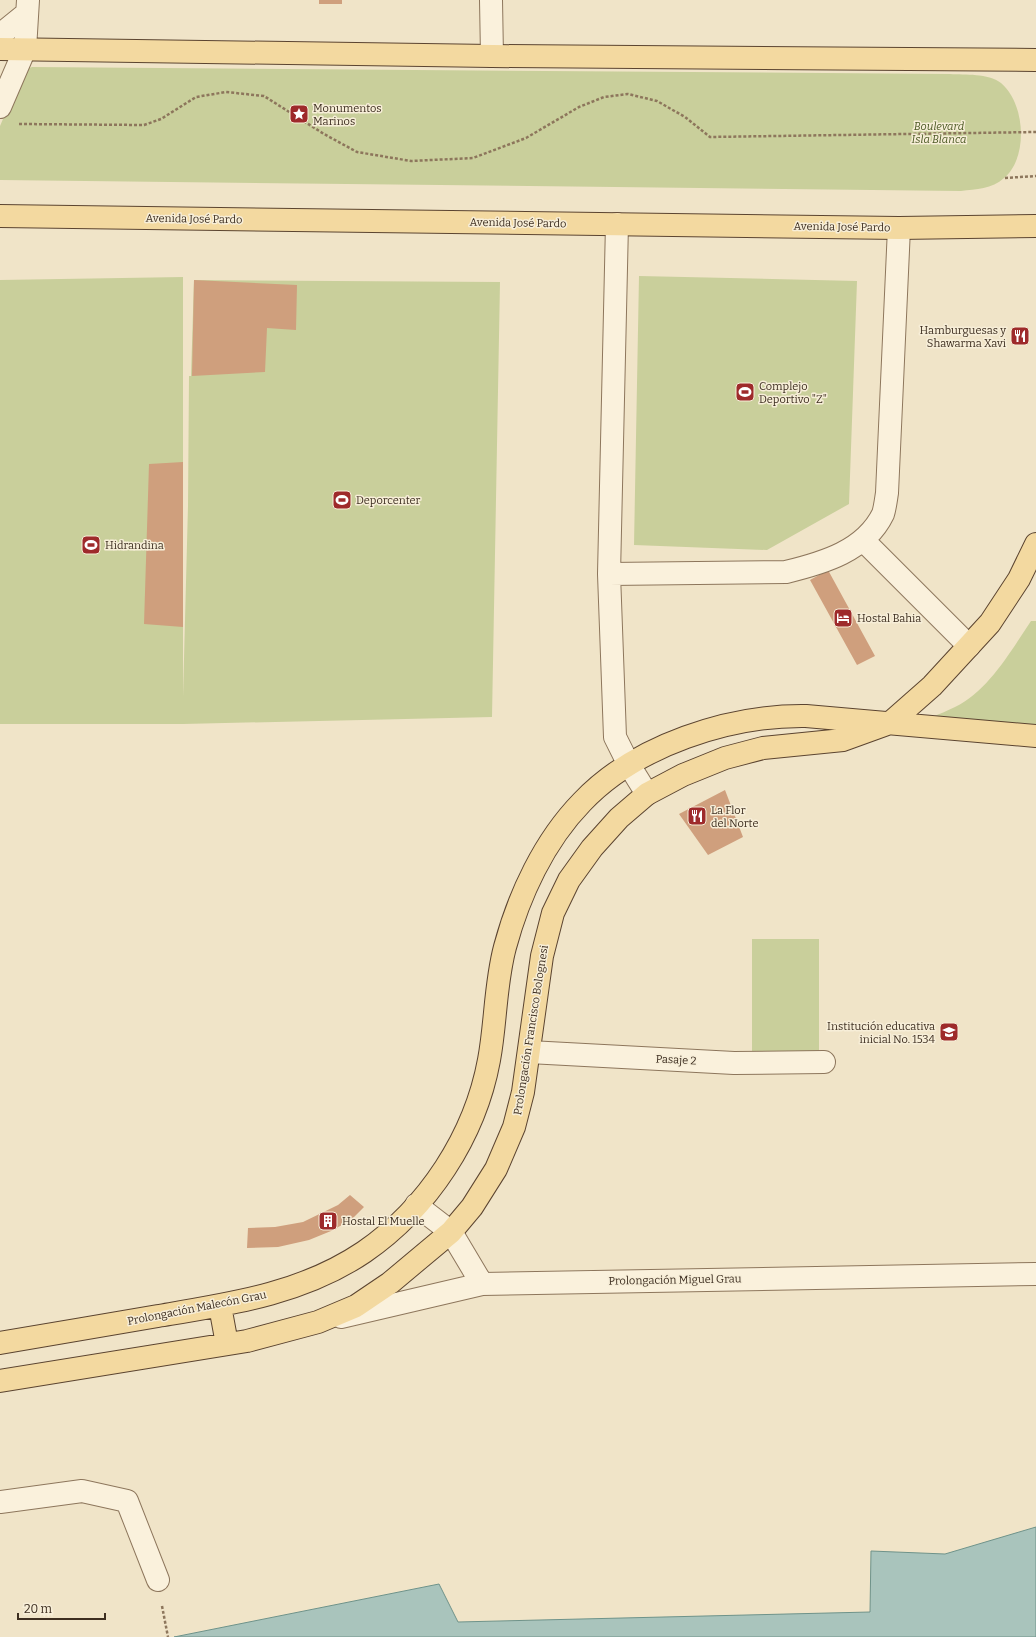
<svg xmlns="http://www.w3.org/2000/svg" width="1036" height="1637" viewBox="0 0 1036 1637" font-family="Bitter,serif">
<rect width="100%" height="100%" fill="#f0e4c8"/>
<path fill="#c9cf9b" d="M32 67 950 74C965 75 988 73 1001 83 1025 103 1029 157 1004 178 992 189 976 189 961 191L0 180V126L24 70Z
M639 276 857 281 849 504 767 550 634 545Z
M183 277V697L188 506 189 376H191L194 280 500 282 492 717 183 724H0V280Z
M1031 621H1036V726L932 717C939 714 947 711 955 707 989 690 1010 652 1031 621Z
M752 939H819V1059L752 1060Z"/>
<path fill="#a9c4bc" stroke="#6f938a" d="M1036 1527V1637H174L439 1584 458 1622 870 1612 871 1551 945 1554Z"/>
<path fill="#cf9f7d" d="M319 0H342V4H319Z
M194 280 297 285 296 330 267 328 265 372 192 376Z
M183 462V627L144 624 149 464Z
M828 570 875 656 857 665 810 580Z
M725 790 743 837 708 855 679 814Z
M350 1195 364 1207 351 1220 331 1231 309 1240 278 1247 247 1248 248 1228 275 1227 303 1222 338 1205Z"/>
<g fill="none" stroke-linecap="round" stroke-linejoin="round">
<defs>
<path id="minor" d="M491 0 492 56
M0 35 27 13
M0 107 25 49 28 0
M617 224 609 574 615 737 629 765 647 794
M863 540 969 646
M609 574 786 572C823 563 865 551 883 514 885 508 886 499 887 493L899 228
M529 1052 734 1063 824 1062
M416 1205 451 1232 482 1284
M341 1317 482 1284 1036 1274
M0 1502 82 1491 127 1501 158 1580"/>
<path id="major" d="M0 49 492 56 1036 60
M0 216 899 228 1036 226
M220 1306 227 1344
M0 1343C53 1334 105 1325 158 1316 230 1304 302 1294 364 1252 428 1208 475 1136 489 1060 496 1023 495 984 505 947 519 895 544 841 582 802 636 745 730 715 806 716L1036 736
M0 1381 247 1341 318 1322 356 1306 390 1283 451 1232 472 1207 496 1169 514 1127 523 1092 542 956 553 913 569 880 592 848 619 818 647 794 683 775 725 758 763 748 843 740 890 723 932 686 990 623 1019 579 1036 544"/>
</defs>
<use href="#minor" stroke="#8d765c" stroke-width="24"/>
<use href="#major" stroke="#5b4430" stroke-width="24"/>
<path stroke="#8d765c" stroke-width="2.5" stroke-dasharray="3 2" stroke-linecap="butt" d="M19 124 144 125 161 119 196 97 226 92 264 96 324 134 357 152 411 161 473 158 526 138 579 107 604 97 628 94 657 101 685 117 710 137 1036 132
M1005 178 1036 176
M162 1606 168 1637"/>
<use href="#minor" stroke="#faf1dc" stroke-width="22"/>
<use href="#major" stroke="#f3d9a0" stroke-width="22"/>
</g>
<defs>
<symbol id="sight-square" viewBox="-11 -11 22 22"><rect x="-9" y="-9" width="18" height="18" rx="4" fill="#9e2a2b" stroke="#f7eed8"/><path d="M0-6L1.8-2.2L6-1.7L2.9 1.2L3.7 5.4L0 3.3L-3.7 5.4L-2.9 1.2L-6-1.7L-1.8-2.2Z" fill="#fff"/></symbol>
<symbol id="restaurant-square" viewBox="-11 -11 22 22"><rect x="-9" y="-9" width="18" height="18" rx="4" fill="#9e2a2b" stroke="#f7eed8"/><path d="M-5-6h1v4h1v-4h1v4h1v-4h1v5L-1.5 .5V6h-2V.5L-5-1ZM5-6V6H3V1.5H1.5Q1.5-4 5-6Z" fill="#fff"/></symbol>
<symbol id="stadium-square" viewBox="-11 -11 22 22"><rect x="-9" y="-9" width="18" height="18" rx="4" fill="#9e2a2b" stroke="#f7eed8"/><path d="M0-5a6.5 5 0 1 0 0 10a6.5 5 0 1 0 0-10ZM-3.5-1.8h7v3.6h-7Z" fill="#fff"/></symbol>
<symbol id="hotel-square" viewBox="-11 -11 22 22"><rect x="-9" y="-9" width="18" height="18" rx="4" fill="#9e2a2b" stroke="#f7eed8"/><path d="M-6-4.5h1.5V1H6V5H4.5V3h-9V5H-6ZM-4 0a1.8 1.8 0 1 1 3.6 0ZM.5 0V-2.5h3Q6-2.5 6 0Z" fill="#fff"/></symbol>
<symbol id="school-square" viewBox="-11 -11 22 22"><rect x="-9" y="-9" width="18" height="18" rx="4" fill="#9e2a2b" stroke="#f7eed8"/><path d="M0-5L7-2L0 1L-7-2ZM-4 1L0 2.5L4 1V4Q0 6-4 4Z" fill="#fff"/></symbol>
<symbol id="building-square" viewBox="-11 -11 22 22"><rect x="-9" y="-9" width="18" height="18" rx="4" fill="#9e2a2b" stroke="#f7eed8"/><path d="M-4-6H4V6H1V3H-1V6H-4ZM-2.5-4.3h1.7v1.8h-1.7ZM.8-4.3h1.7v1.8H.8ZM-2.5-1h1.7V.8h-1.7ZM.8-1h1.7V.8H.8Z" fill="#fff"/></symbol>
</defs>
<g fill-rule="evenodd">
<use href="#sight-square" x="288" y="103" width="22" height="22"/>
<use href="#restaurant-square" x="1009" y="325" width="22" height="22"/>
<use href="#stadium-square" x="734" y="381" width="22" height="22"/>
<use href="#stadium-square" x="331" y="489" width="22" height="22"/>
<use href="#stadium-square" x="80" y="534" width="22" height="22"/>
<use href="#hotel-square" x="832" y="607" width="22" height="22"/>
<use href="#restaurant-square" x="686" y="805" width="22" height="22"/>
<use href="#school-square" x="938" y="1021" width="22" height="22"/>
<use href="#building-square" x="317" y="1210" width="22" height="22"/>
</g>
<g text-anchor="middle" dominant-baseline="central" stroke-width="3" stroke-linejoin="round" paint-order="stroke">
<g font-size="11" fill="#3d2e20" stroke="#f7eed8" text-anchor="start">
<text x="313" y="108">Monumentos<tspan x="313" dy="13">Marinos</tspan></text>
<text x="1006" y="330" text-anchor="end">Hamburguesas y<tspan x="1006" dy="13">Shawarma Xavi</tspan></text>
<text x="759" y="386">Complejo<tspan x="759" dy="13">Deportivo "Z"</tspan></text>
<text x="356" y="500">Deporcenter</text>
<text x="105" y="545">Hidrandina</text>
<text x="857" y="618">Hostal Bahia</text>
<text x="711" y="810">La Flor<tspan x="711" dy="13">del Norte</tspan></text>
<text x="935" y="1026" text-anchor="end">Institución educativa<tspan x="935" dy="13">inicial No. 1534</tspan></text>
<text x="342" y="1221">Hostal El Muelle</text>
</g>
<g font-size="11" font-style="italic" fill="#4d5a26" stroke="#f7eed8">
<text x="939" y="126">Boulevard<tspan x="939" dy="13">Isla Blanca</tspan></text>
</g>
<g font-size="11" fill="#3d2e20" stroke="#f7eed8">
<text transform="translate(194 219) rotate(1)">Avenida José Pardo</text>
<text transform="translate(518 223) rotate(1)">Avenida José Pardo</text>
<text transform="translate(842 227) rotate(1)">Avenida José Pardo</text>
<text transform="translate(531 1030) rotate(-81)">Prolongación Francisco Bolognesi</text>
<text transform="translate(676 1060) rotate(3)">Pasaje 2</text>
<text transform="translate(675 1280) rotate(-1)">Prolongación Miguel Grau</text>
<text transform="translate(197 1308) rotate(-11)">Prolongación Malecón Grau</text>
</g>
</g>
<path d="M18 1613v6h87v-6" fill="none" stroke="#3d2e20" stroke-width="2"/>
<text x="24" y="1613" font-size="12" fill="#3d2e20" stroke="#f7eed8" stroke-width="3" paint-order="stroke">20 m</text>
</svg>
